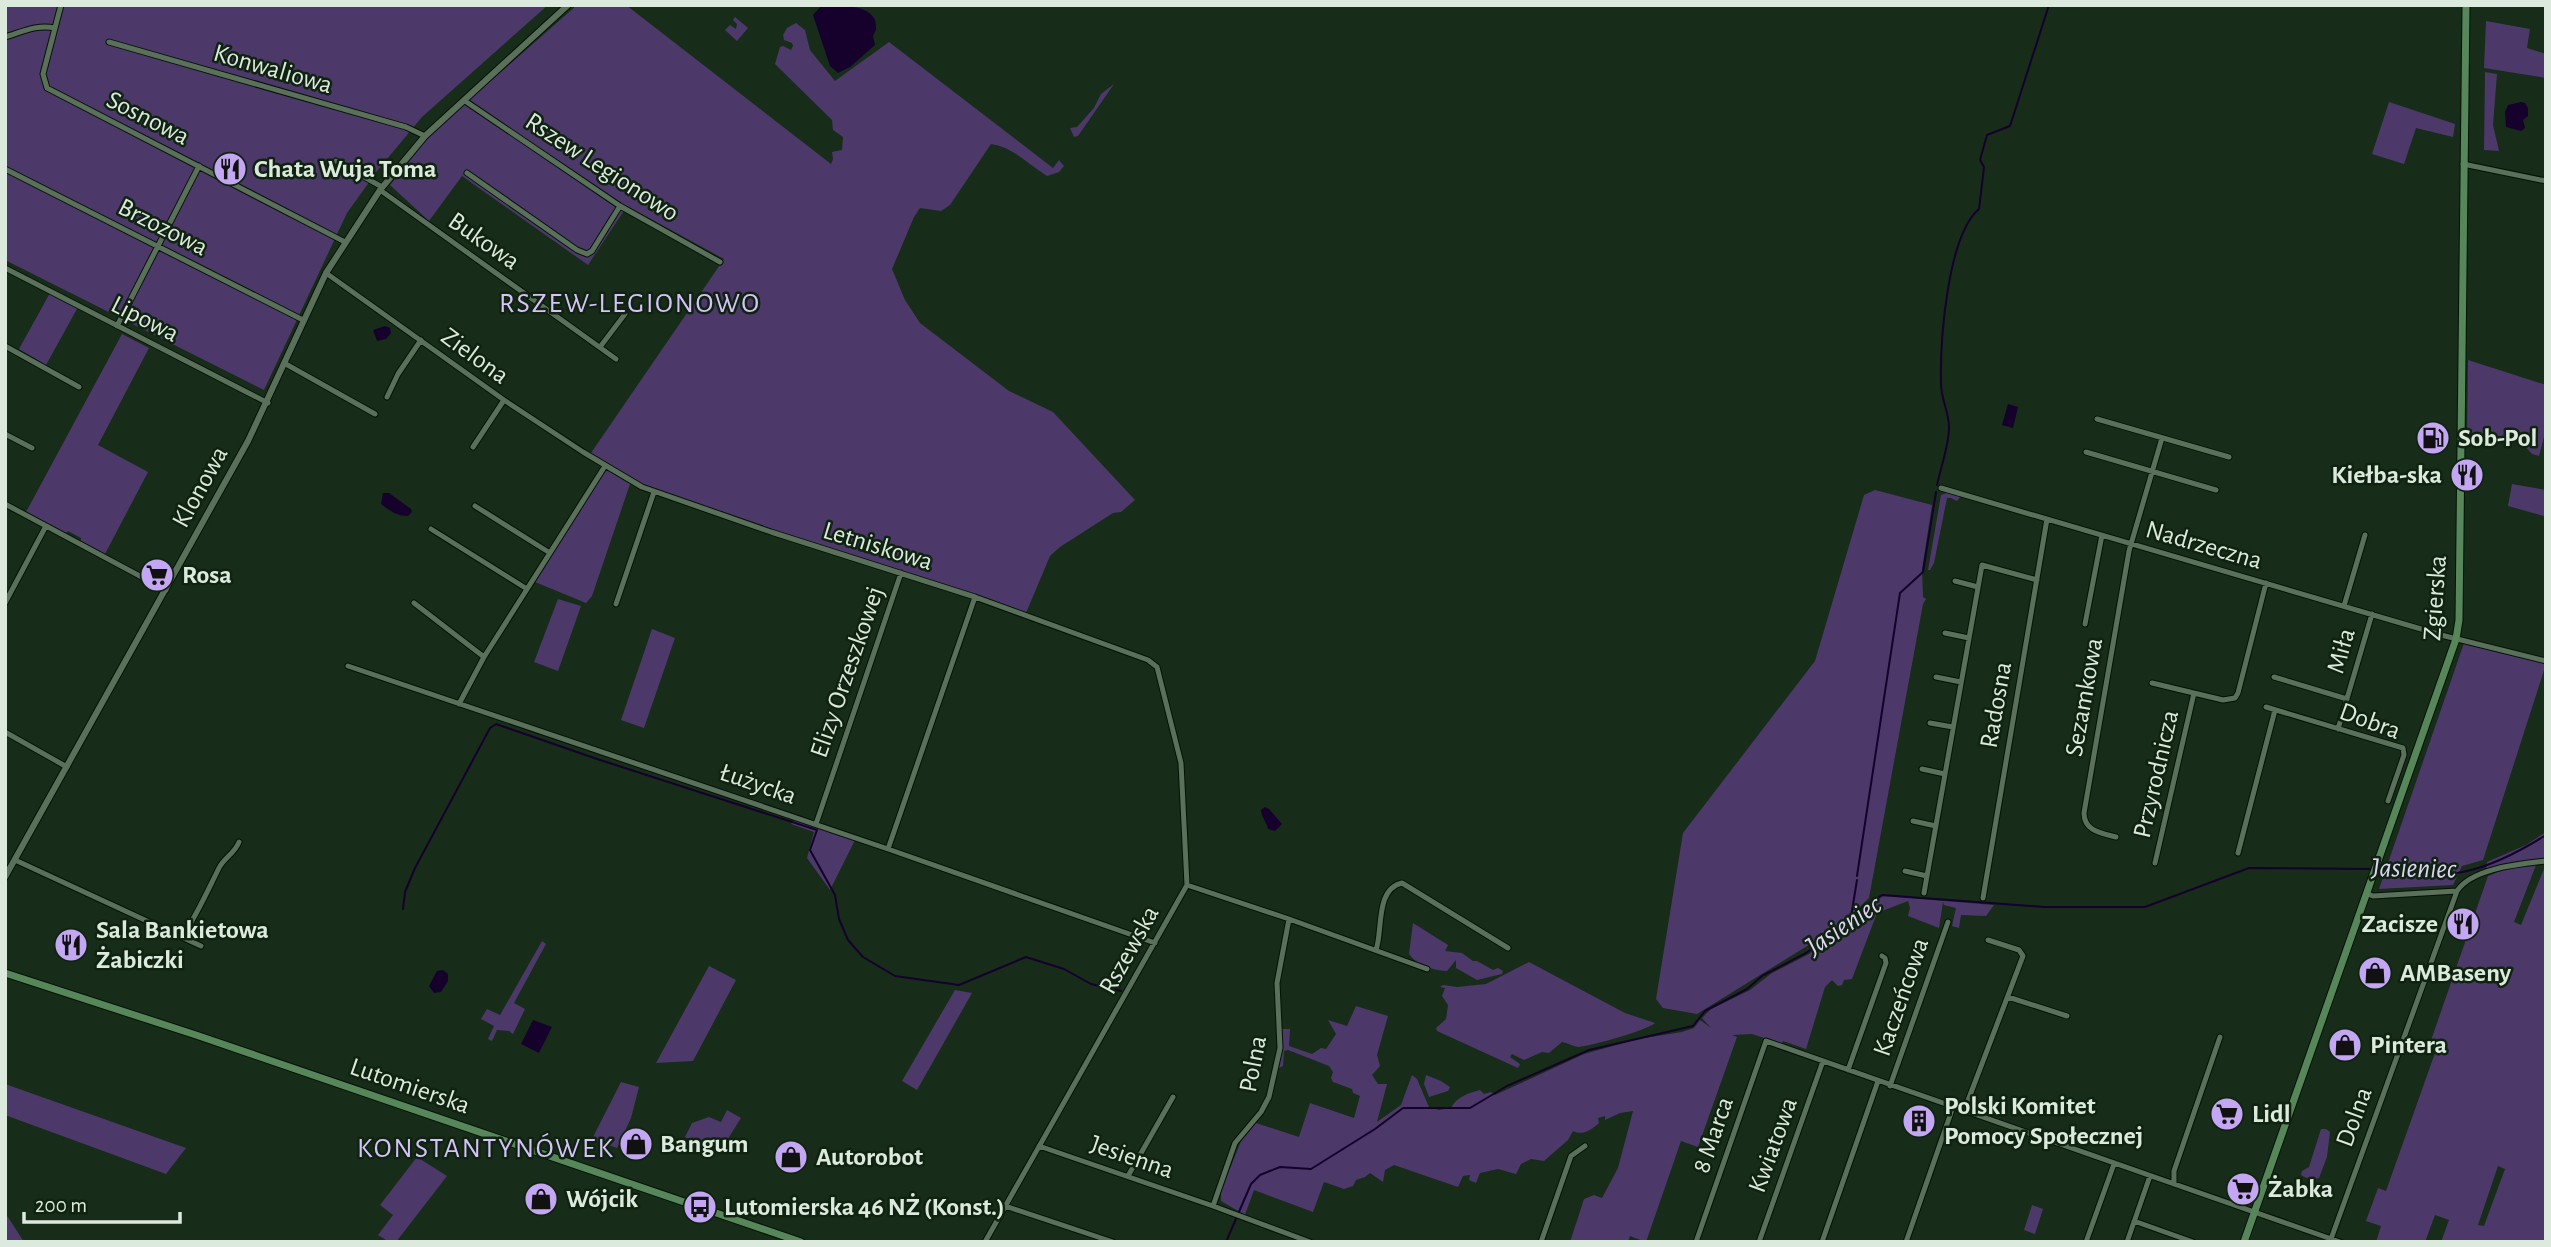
<svg xmlns="http://www.w3.org/2000/svg" width="2551" height="1247" viewBox="0 0 2551 1247" font-family="'Alegreya Sans',sans-serif">
<rect width="100%" height="100%" fill="#182c1a"/>
<path fill="#4c396a" fill-rule="evenodd" d="M5 5H548L422 117 377 171 347 213 264 390 5 260Z
M577 5H626L831 164 833 159 832 152 842 150 843 137 833 130 832 120 775 64 780 47 783 46 791 50 793 46 792 43 784 40 783 35 787 28 796 23 805 30 810 50 835 81 889 42 1053 168 1059 160 1064 166 1059 172 1047 176C1029 165 1013 147 991 144L950 205 941 211 920 208 914 217 892 269 905 300 920 323 1009 391 1053 412 1135 500 1121 512 1113 513 1060 547 1050 556 1026 613 947 585 809 542 647 487 591 453 724 259 627 206 588 265 462 176 429 221 390 185 433 132Z
M735 17 748 28 737 41 725 30 730 25 736 29 737 24 733 20Z
M2486 21 2530 29 2527 48 2546 54V78L2484 68Z
M2485 72 2497 74 2493 125 2499 151 2484 150Z
M1114 84 1078 136 1074 137 1070 128 1077 127 1094 108 1101 94Z
M2389 102 2455 124 2453 137 2416 128 2404 164 2372 154Z
M50 293 78 307 46 365 19 349Z
M122 334 149 348 98 445 148 472 105 554 81 541V538L68 531 66 533 26 512Z
M2468 360 2546 385V429L2539 456 2532 454 2522 443 2467 437Z
M605 469 630 484 592 596 586 603 535 582Z
M2512 484 2546 490 2544 516 2508 506Z
M1875 490 1932 505 1922 569 1923 597 1926 599 1923 604 1869 898 1841 925 1697 1014 1663 1008 1656 999 1683 833 1815 661 1864 495Z
M1949 492 1961 496 1957 501 1951 498H1947L1934 563 1930 570H1928L1941 495Z
M558 599 581 606 558 671 534 662Z
M652 629 675 638 644 728 621 720Z
M2464 643 2546 664 2483 860 2462 866 2453 885 2379 889Z
M795 819 855 840 830 890 807 858 814 832 791 824Z
M2546 832V859L2503 864 2486 870 2487 862 2526 845Z
M2546 864V1242H2441L2449 1220 2435 1215 2425 1242H2376L2381 1226 2366 1221 2378 1188 2386 1191 2435 1053 2428 1049 2488 876 2505 869 2536 865 2514 922 2521 925ZM2498 1166 2505 1169 2484 1226 2478 1225Z
M1883 896 1994 905 1986 916 1961 915 1959 928 1952 926 1956 908 1944 905 1943 902 1939 928 1908 916 1910 908 1908 901 1877 913 1852 979 1844 980 1842 985 1838 986 1832 980 1825 987 1806 1049 1783 1041 1782 1044 1752 1034 1732 1035 1737 1037 1698 1147 1681 1141 1646 1242 1630 1236 1628 1242H1570L1584 1199 1594 1195 1602 1198 1618 1168 1633 1111 1620 1113 1605 1120V1116L1598 1118 1599 1123C1591 1130 1583 1136 1573 1131L1568 1140 1544 1161 1531 1159 1521 1164 1516 1174 1498 1169 1480 1173 1476 1183 1469 1180 1470 1175 1463 1176 1458 1187 1394 1165 1385 1170 1383 1182 1370 1173 1365 1177 1356 1180 1353 1186 1344 1189 1324 1182 1313 1212 1254 1190 1245 1215 1221 1201V1191L1241 1141 1256 1123 1299 1137 1310 1103 1354 1118 1360 1096 1353 1093 1352 1089 1333 1082 1331 1078 1333 1072 1329 1066 1288 1050 1284 1051 1283 1066 1279 1068 1282 1029H1290L1289 1046 1312 1054 1321 1048 1326 1049 1336 1034 1328 1020 1347 1026 1356 1006 1388 1016 1377 1055 1380 1066 1372 1075 1378 1084H1387L1377 1122 1401 1105 1412 1075 1417 1079 1429 1107 1439 1110 1451 1108C1456 1097 1469 1093 1480 1090L1484 1094 1491 1092 1495 1095 1584 1054 1638 1039 1682 1032 1694 1028 1700 1020 1711 1028 1702 1018 1711 1009 1750 990 1772 973 1809 954Z
M1413 923 1448 945 1445 951 1462 953 1473 961H1477L1493 970 1498 968 1503 971 1502 974 1477 980 1456 968V960L1447 971C1431 970 1418 966 1409 954Z
M542 941 546 944 514 1003 525 1009 513 1034 509 1031 497 1030 492 1041 488 1039 494 1026 481 1019 487 1009 500 1015Z
M1529 962 1625 1013 1655 1023C1648 1030 1588 1047 1578 1047 1573 1046 1567 1043 1562 1042L1549 1053 1542 1052 1524 1060 1512 1054 1510 1057 1520 1064 1518 1068 1437 1031 1436 1028 1446 1019 1448 1005 1442 996 1445 988 1440 987 1443 985 1457 987 1486 984Z
M709 966 736 980 693 1061 656 1063Z
M955 990 972 993 917 1090 902 1081Z
M1426 1075 1441 1081 1450 1087 1448 1091 1429 1097 1424 1084Z
M621 1082 639 1087 631 1118 617 1148 592 1139Z
M5 1084 186 1148 166 1174 5 1115Z
M727 1110 741 1118 719 1153 685 1137 692 1123 709 1117 721 1122Z
M2321 1129H2326L2330 1132 2327 1157 2319 1178C2312 1180 2307 1179 2301 1175L2302 1171 2309 1167Z
M417 1157 447 1176 396 1242H389L378 1235 393 1215 380 1205Z
M2032 1205 2043 1209 2035 1234 2024 1230Z
M5 1213 6 1214 24 1242H5Z"/>
<path fill="#16012d" d="M822 5C837 5 865 4 874 18 876 21 876 26 876 30L873 36 875 45 850 67 838 73 830 66 813 15Z
M2521 102 2525 103 2528 108V116L2523 120 2525 128 2521 131 2506 127 2505 112 2508 105Z
M385 326 390 328 391 333 386 339 377 341 373 330Z
M2008 404 2018 407 2013 428 2002 425Z
M383 493H389L411 509 412 512 408 516C397 516 390 511 381 504Z
M1265 807 1269 809 1282 824 1275 831 1268 829C1267 823 1261 816 1261 810Z
M443 970 448 974V981L441 992 434 993 429 986 437 971Z
M533 1020 552 1027 539 1053 521 1044Z"/>
<g fill="none" stroke-linecap="round" stroke-linejoin="round">
<path stroke="#16012d" stroke-width="2" d="M1937 485C1941 466 1949 446 1949 427 1949 412 1941 399 1941 384 1940 343 1947 236 1979 209L1984 167 1980 160 1987 135 2010 126 2049 5
M2378 870C2448 883 2487 872 2546 835
M1857 876 1900 593 1923 572 1936 492
M403 909 405 892 415 868 490 728 496 724 597 759 817 830 810 850 835 895 839 919 848 940 863 957 895 976 959 985 1026 957 1064 969 1091 984 1121 991
M1851 917 1857 880
M1226 1242 1251 1184 1260 1175 1280 1167 1311 1169 1375 1129 1403 1108H1470L1507 1086 1589 1050 1693 1026 1705 1011 1747 989 1762 976 1806 953 1847 924 1859 910 1882 895 2044 907H2145L2249 868 2372 869"/>
<defs>
<path id="minor" d="M61 5 43 74 47 88 345 242
M5 37C22 32 37 24 55 28
M109 42 406 127 425 136
M465 101 620 206 720 262
M336 161 382 187
M2463 164 2546 181
M5 169 303 320
M467 173 577 250 587 254 592 251 620 206
M380 190 616 359
M5 268 268 403
M326 273 504 400 583 452 642 487 771 532 975 597 1148 660 1157 667 1181 763 1187 885 985 1242
M117 326 199 166
M5 346 79 387
M600 347 625 314
M284 363 375 414
M387 397 398 374 421 340
M2097 419 2229 457
M5 434 32 448
M473 447 504 400
M2086 452 2216 490
M1941 488 2445 636 2546 661
M5 504 166 590
M475 506 550 553
M431 529 527 589
M1955 581 1978 587
M5 603 46 526
M414 603 484 657
M616 604 654 492
M2344 606 2365 535
M2085 624 2102 535
M1945 633 1969 638
M348 666 888 849 1155 943
M1936 677 1961 682
M2274 677 2347 699
M2152 683 2223 700 2235 698 2238 693 2266 583
M459 704 484 657 605 466
M2266 707 2403 748 2404 755 2388 801
M1930 723 1953 727
M2338 729 2372 614
M5 732 67 767
M1922 769 1945 774
M1913 821 1936 826
M816 824 901 573
M2116 837C2101 833 2084 831 2084 813L2129 551 2162 438
M888 849 975 597
M2238 853 2275 710
M15 860 201 946
M2155 863 2194 693
M1905 871 1927 876
M1187 885 1289 919 1277 983 1280 1048 1269 1097 1261 1112 1235 1143 1213 1206
M1924 893 1982 565 2037 580
M2368 894 2373 896 2457 891C2472 868 2520 864 2546 861
M1983 898 2047 519
M1289 919 1427 969
M182 937C197 915 207 892 219 868 224 858 235 853 239 842
M1376 950C1383 931 1375 889 1402 883L1508 948
M2008 997 2067 1016
M1848 1070 1886 963 1885 958 1882 956
M1890 1086 1948 922
M1964 1111 2023 956 2019 950 1988 940
M1039 1146 1213 1206 1310 1242
M1128 1176 1173 1097
M2174 1184V1171L2220 1037
M1005 1206 1113 1242
M2134 1221 2193 1242
M2331 1239 2457 891
M1541 1242 1571 1156 1585 1146
M1696 1242 1766 1041 2340 1242
M1759 1242 1823 1061
M1822 1242 1878 1081
M1906 1242 1953 1107
M2086 1242 2114 1164
M2127 1242 2150 1176"/>
<path id="tertiary" d="M5 877 248 441 326 273 380 190 425 136 568 5"/>
<path id="secondary" d="M5 973 196 1035 801 1242
M2244 1242 2456 639 2459 620 2466 5"/>
</defs>
<use href="#minor" stroke="#031404" stroke-width="7"/>
<use href="#tertiary" stroke="#031404" stroke-width="8"/>
<use href="#secondary" stroke="#031404" stroke-width="9"/>
<use href="#minor" stroke="#5a705a" stroke-width="5"/>
<use href="#tertiary" stroke="#5a705a" stroke-width="6"/>
<use href="#secondary" stroke="#56865a" stroke-width="7"/>
</g>
<defs>
<symbol id="restaurant-disc" viewBox="-11 -11 22 22"><circle r="9.5" fill="#c3a7f2" stroke="#0f2310"/><path d="M-5-6h1v4h1v-4h1v4h1v-4h1v5L-1.5 .5V6h-2V.5L-5-1ZM5-6V6H3V1.5H1.5Q1.5-4 5-6Z" fill="#111"/></symbol>
<symbol id="fuel-disc" viewBox="-11 -11 22 22"><circle r="9.5" fill="#c3a7f2" stroke="#0f2310"/><path d="M-5.5-6h7V0h2V4h1.3V-2.5L3-4.5l.8-.8L6-3V5H2.5V1h-1V6h-7ZM-4.2-4.7v3.2H.2V-4.7Z" fill="#111"/></symbol>
<symbol id="supermarket-disc" viewBox="-11 -11 22 22"><circle r="9.5" fill="#c3a7f2" stroke="#0f2310"/><path d="M-6-5.5h2.5l.6 2H6L4.5 2H-2.5L-4.4-4H-6ZM-1.5 3.2a1.3 1.3 0 1 0 .1 0ZM3 3.2a1.3 1.3 0 1 0 .1 0Z" fill="#111"/></symbol>
<symbol id="shop-disc" viewBox="-11 -11 22 22"><circle r="9.5" fill="#c3a7f2" stroke="#0f2310"/><path d="M-5-2.5h2.3a2.7 3.5 0 0 1 5.4 0H5L5.5 6h-11ZM-1.5-2.5h3a1.5 2.3 0 0 0-3 0Z" fill="#111"/></symbol>
<symbol id="building-disc" viewBox="-11 -11 22 22"><circle r="9.5" fill="#c3a7f2" stroke="#0f2310"/><path d="M-4-6H4V6H1V3H-1V6H-4ZM-2.5-4.3h1.7v1.8h-1.7ZM.8-4.3h1.7v1.8H.8ZM-2.5-1h1.7V.8h-1.7ZM.8-1h1.7V.8H.8Z" fill="#111"/></symbol>
<symbol id="bus-disc" viewBox="-11 -11 22 22"><circle r="9.5" fill="#c3a7f2" stroke="#0f2310"/><path d="M-5-6H5V4H4V6H2V4H-2V6H-4V4H-5ZM-3.5-4V0h7V-4ZM-3.5 1.2v1.5H-2V1.2ZM2 1.2v1.5H3.5V1.2Z" fill="#111"/></symbol>
</defs>
<g fill-rule="evenodd">
<use href="#restaurant-disc" x="211" y="150" width="38" height="38"/>
<use href="#fuel-disc" x="2414" y="419" width="38" height="38"/>
<use href="#restaurant-disc" x="2448" y="456" width="38" height="38"/>
<use href="#supermarket-disc" x="138" y="556" width="38" height="38"/>
<use href="#restaurant-disc" x="2444" y="905" width="38" height="38"/>
<use href="#restaurant-disc" x="52" y="926" width="38" height="38"/>
<use href="#shop-disc" x="2356" y="954" width="38" height="38"/>
<use href="#shop-disc" x="2326" y="1026" width="38" height="38"/>
<use href="#supermarket-disc" x="2208" y="1095" width="38" height="38"/>
<use href="#building-disc" x="1900" y="1102" width="38" height="38"/>
<use href="#shop-disc" x="617" y="1125" width="38" height="38"/>
<use href="#shop-disc" x="772" y="1138" width="38" height="38"/>
<use href="#supermarket-disc" x="2224" y="1170" width="38" height="38"/>
<use href="#shop-disc" x="522" y="1180" width="38" height="38"/>
<use href="#bus-disc" x="681" y="1188" width="38" height="38"/>
</g>
<g text-anchor="middle" dominant-baseline="central" stroke-width="5" stroke-linejoin="round" paint-order="stroke">
<g font-size="26" fill="#dce9dd" stroke="#0f2310">
<text transform="translate(273 69) rotate(16)">Konwaliowa</text>
<text transform="translate(148 118) rotate(27)">Sosnowa</text>
<text transform="translate(602 167) rotate(33)">Rszew Legionowo</text>
<text transform="translate(163 227) rotate(27)">Brzozowa</text>
<text transform="translate(484 241) rotate(35)">Bukowa</text>
<text transform="translate(145 319) rotate(27)">Lipowa</text>
<text transform="translate(475 356) rotate(36)">Zielona</text>
<text transform="translate(200 487) rotate(-61)">Klonowa</text>
<text transform="translate(2204 545) rotate(16)">Nadrzeczna</text>
<text transform="translate(878 546) rotate(17)">Letniskowa</text>
<text transform="translate(2435 598) rotate(-86)">Zgierska</text>
<text transform="translate(2341 651) rotate(-74)">Miła</text>
<text transform="translate(847 672) rotate(-71)">Elizy Orzeszkowej</text>
<text transform="translate(2084 697) rotate(-80)">Sezamkowa</text>
<text transform="translate(1996 705) rotate(-80)">Radosna</text>
<text transform="translate(2370 721) rotate(20)">Dobra</text>
<text transform="translate(2156 774) rotate(-77)">Przyrodnicza</text>
<text transform="translate(758 784) rotate(19)">Łużycka</text>
<text transform="translate(1129 950) rotate(-61)">Rszewska</text>
<text transform="translate(1901 997) rotate(-71)">Kaczeńcowa</text>
<text transform="translate(1253 1064) rotate(-79)">Polna</text>
<text transform="translate(410 1086) rotate(19)">Lutomierska</text>
<text transform="translate(2354 1117) rotate(-70)">Dolna</text>
<text transform="translate(1713 1135) rotate(-71)">8 Marca</text>
<text transform="translate(1773 1145) rotate(-70)">Kwiatowa</text>
<text transform="translate(1132 1157) rotate(19)">Jesienna</text>
</g>
<g font-size="26" font-weight="bold" fill="#dce9dd" stroke="#0f2310" text-anchor="start">
<text x="254" y="169">Chata Wuja Toma</text>
<text x="2458" y="438">Sob-Pol</text>
<text x="2442" y="475" text-anchor="end">Kiełba-ska</text>
<text x="182" y="575">Rosa</text>
<text x="2438" y="924" text-anchor="end">Zacisze</text>
<text x="96" y="930">Sala Bankietowa<tspan x="96" dy="30">Żabiczki</tspan></text>
<text x="2400" y="973">AMBaseny</text>
<text x="2370" y="1045">Pintera</text>
<text x="1944" y="1106">Polski Komitet<tspan x="1944" dy="30">Pomocy Społecznej</tspan></text>
<text x="2252" y="1114">Lidl</text>
<text x="660" y="1144">Bangum</text>
<text x="816" y="1157">Autorobot</text>
<text x="2268" y="1189">Żabka</text>
<text x="566" y="1199">Wójcik</text>
<text x="724" y="1207">Lutomierska 46 NŻ (Konst.)</text>
</g>
<g font-size="28" letter-spacing="2" fill="#d5c2fa" stroke="#0f2310">
<text x="630" y="304">RSZEW-LEGIONOWO</text>
<text x="486" y="1149">KONSTANTYNÓWEK</text>
</g>
<g font-size="28" font-style="italic" fill="#dfd4f5" stroke="#0f2310">
<text transform="translate(2414 869) rotate(1)">Jasieniec</text>
<text transform="translate(1844 926) rotate(-34)">Jasieniec</text>
</g>
</g>
<rect width="2551" height="1247" fill="none" stroke="#dce9dd" stroke-width="14"/>
<path d="M24 1212v10h156v-10" fill="none" stroke="#dce9dd" stroke-width="3.5"/>
<text x="35" y="1212" font-size="21" fill="#dce9dd" stroke="#0f2310" stroke-width="5" paint-order="stroke">200 m</text>
</svg>
